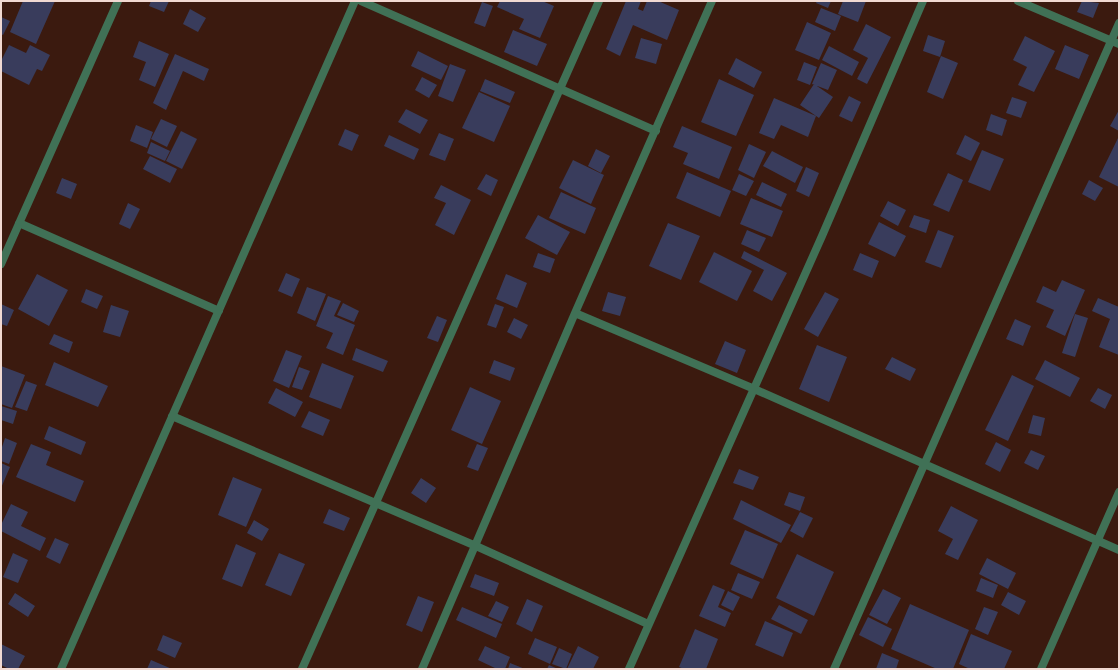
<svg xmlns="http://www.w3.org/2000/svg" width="1120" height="670" viewBox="0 0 1120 670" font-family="Raleway,sans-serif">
<rect width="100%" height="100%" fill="#3b1a0f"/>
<path fill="#393c5c" d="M23 1H55L36 44 10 32Z
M151 1H169L164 12 149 6Z
M500 1H542L554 6 540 38 519 29 524 19 497 7Z
M626 1H641L638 9 643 11 647 1H658L679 10 667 40 633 25 620 56 606 49Z
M817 1H831L828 8 816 3Z
M843 1H866L858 22 838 14Z
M1082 1 1099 3 1093 18 1077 12Z
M482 2 493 6 485 27 474 23Z
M821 8 841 16 835 31 815 22Z
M190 9 206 18 198 32 183 24Z
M1 17 10 21 3 35 1 34Z
M807 22 831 33 819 60 795 50Z
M866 24 891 37 867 84 857 79 868 58 853 50Z
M513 30 547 44 537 66 504 52Z
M928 35 945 41 940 57 923 51Z
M1025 36 1055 51 1034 92 1018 85 1027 67 1013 60Z
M641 38 662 44 656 64 635 58Z
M139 41 169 54 155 87 139 80 146 62 133 57Z
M9 45 26 53 30 45 50 55 42 71 37 69 29 85 1 71V61Z
M1065 45 1089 55 1079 79 1055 69Z
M829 46 859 62 852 76 822 60Z
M418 51 448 66 441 80 411 66Z
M175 54 209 69 204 81 183 71 166 110 153 103Z
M941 56 958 63 943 99 927 92Z
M736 58 762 72 754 88 728 74Z
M804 62 817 67 810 85 797 80Z
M821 63 837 70 828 90 812 84Z
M450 64 466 70 453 102 438 96Z
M422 77 437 85 429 98 415 90Z
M485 79 515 92 510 103 480 91Z
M719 79 754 95 736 136 701 122Z
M814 84 833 97 819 118 800 105Z
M479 92 510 106 494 142 462 128Z
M849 96 861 102 852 122 839 116Z
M1012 97 1027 102 1021 118 1006 113Z
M774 98 816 116 808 137 781 125 774 139 759 133Z
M406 109 428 120 420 134 398 122Z
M1119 110V131L1110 126Z
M991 114 1007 120 1002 136 986 130Z
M161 119 177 126 167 147 151 139Z
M136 125 153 132 147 148 130 141Z
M682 126 732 147 719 179 683 164 688 153 673 147Z
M345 129 359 135 352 151 338 145Z
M181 131 197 139 182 169 166 161Z
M439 133 454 139 445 161 429 155Z
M389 135 419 149 414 160 384 146Z
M965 135 980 143 971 161 956 154Z
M1119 136V187L1099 177Z
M151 142 170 151 165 161 147 153Z
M749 144 766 152 754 178 738 170Z
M596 149 610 156 601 173 588 166Z
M982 150 1004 159 990 191 968 182Z
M772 151 803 167 795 183 763 166Z
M150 156 177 169 170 183 143 169Z
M573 160 604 175 591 204 559 188Z
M806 167 819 173 809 197 796 191Z
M687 172 731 191 720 217 676 198Z
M948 173 963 180 949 212 933 205Z
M486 174 498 180 491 196 477 189Z
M739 174 754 181 746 196 732 190Z
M62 178 77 184 71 199 56 193Z
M1089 180 1103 188 1095 201 1082 194Z
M762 182 787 194 781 207 756 195Z
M441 185 471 200 454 235 435 225 446 203 434 198Z
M561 192 596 208 585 234 549 218Z
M751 198 783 211 772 237 740 224Z
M888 201 906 210 898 226 880 216Z
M128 203 140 209 130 229 119 224Z
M538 215 570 232 557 255 525 238Z
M914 215 930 220 926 233 909 227Z
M879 222 906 236 895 257 868 244Z
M668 223 700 236 681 280 649 266Z
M747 230 766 238 759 252 741 244Z
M938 230 954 236 941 268 925 262Z
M744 251 787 273 772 301 753 291 764 270 741 258Z
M714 252 752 271 737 301 699 282Z
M538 253 555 259 550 273 533 267Z
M860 253 879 261 872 278 853 270Z
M286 273 300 279 292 297 278 291Z
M37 274 68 290 49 326 18 309Z
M506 274 527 283 517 308 496 299Z
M1062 280 1085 290 1065 336 1046 327 1054 310 1036 302 1043 286 1056 292Z
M307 287 326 294 315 321 297 313Z
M86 289 103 296 97 309 81 302Z
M608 292 626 297 620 316 602 311Z
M825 292 839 299 818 337 804 329Z
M328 296 341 301 334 316 355 325 343 355 326 348 333 333 316 326Z
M1098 298 1119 307V355L1099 347 1110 319 1092 311Z
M343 303 359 311 354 322 337 315Z
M1 304 14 310 7 326 1 324Z
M495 304 504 307 496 328 487 325Z
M111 305 129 311 120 337 103 332Z
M1075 314 1088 318 1075 357 1062 353Z
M437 316 447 320 438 342 427 338Z
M514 318 528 325 521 339 507 332Z
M1015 319 1031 326 1023 346 1006 339Z
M54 334 73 342 69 353 49 344Z
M725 341 746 350 737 373 715 364Z
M817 345 847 357 829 402 799 389Z
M356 348 388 361 383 372 352 360Z
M286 350 302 356 289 388 273 381Z
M892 357 916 369 910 381 885 369Z
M494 360 515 368 510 381 489 373Z
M1045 360 1080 378 1070 397 1035 379Z
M54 362 108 386 98 407 45 385Z
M322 363 354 376 341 409 309 397Z
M1 366 25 375 12 408 1 404Z
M299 367 310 371 302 390 292 387Z
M1012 375 1034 386 1008 441 985 430Z
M26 381 37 385 27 411 15 407Z
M470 387 501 401 482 444 451 430Z
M276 388 303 402 295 417 268 403Z
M1098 388 1112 395 1105 409 1090 401Z
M1 406 17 411 13 424 1 420Z
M309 411 330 420 323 436 301 427Z
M1033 415 1045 418 1041 436 1028 433Z
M49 426 86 442 81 455 44 439Z
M5 438 17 443 9 464 1 461V450Z
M996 442 1011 450 1000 472 985 464Z
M31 444 51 452 46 465 84 481 75 502 16 477Z
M477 444 488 448 478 471 467 467Z
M1031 450 1045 456 1038 470 1024 463Z
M1 463 10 467 1 488Z
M739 469 759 477 753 490 733 483Z
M233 477 262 489 246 527 218 515Z
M421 478 436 488 426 503 411 493Z
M789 492 805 497 800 511 784 505Z
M741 500 791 525 781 543 733 519Z
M11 504 28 512 21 526 46 538 40 551 1 531V525Z
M951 506 978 520 958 560 945 554 953 539 938 531Z
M329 509 350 518 344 531 323 523Z
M800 512 813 518 803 538 790 531Z
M254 520 269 529 262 541 247 533Z
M745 530 778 544 763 579 730 564Z
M55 538 69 544 60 564 46 557Z
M236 544 256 553 242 587 222 579Z
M13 553 28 560 18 583 3 577Z
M279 553 305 564 291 596 265 585Z
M797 554 834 572 814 616 776 598Z
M987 558 1016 573 1008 589 979 574Z
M738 573 760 582 752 599 731 590Z
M475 574 499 583 494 596 470 587Z
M981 578 998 585 993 598 976 591Z
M713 585 725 590 718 607 731 613 725 627 699 616Z
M883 589 901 598 887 624 869 615Z
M728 591 740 597 733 611 721 605Z
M1008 592 1026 601 1019 615 1001 605Z
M15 593 35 606 28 617 8 604Z
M418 596 434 602 422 632 406 625Z
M527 599 543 606 532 632 516 624Z
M496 601 509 607 502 622 488 616Z
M910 604 969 630 953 669H937L891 649Z
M779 605 808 620 801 634 771 619Z
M462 607 502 624 496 638 456 620Z
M984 607 998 612 988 635 975 629Z
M868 617 892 629 883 647 859 635Z
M765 621 793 633 783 657 755 645Z
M695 629 718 639 706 669H684L679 667Z
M971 634 1012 651 1004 669H970L959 664Z
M163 635 182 643 175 658 157 650Z
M535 638 557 647 550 664 528 654Z
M1 644 25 656 18 669H9L1 665Z
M485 646 510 657 505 669H497L478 660Z
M578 646 599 657 593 669H567Z
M559 648 572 654 566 669 552 664Z
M882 653 899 660 896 669H876Z
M151 660 172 669H147Z
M510 663 525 669H508Z
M549 665 558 669H547Z"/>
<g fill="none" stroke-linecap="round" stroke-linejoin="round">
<path stroke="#407156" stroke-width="8" d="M361 1 656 131
M1018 1 1119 44
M19 223 219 311
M1 264 118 1
M575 313 752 388 1119 550
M172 416 476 546 648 624
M61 669 355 1
M302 669 599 1
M422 669 575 313 712 1
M629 669 822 236 923 1
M834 669 1119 23
M1041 669 1119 492"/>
</g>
<rect width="1120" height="670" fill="none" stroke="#f1d9d2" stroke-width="4"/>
</svg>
